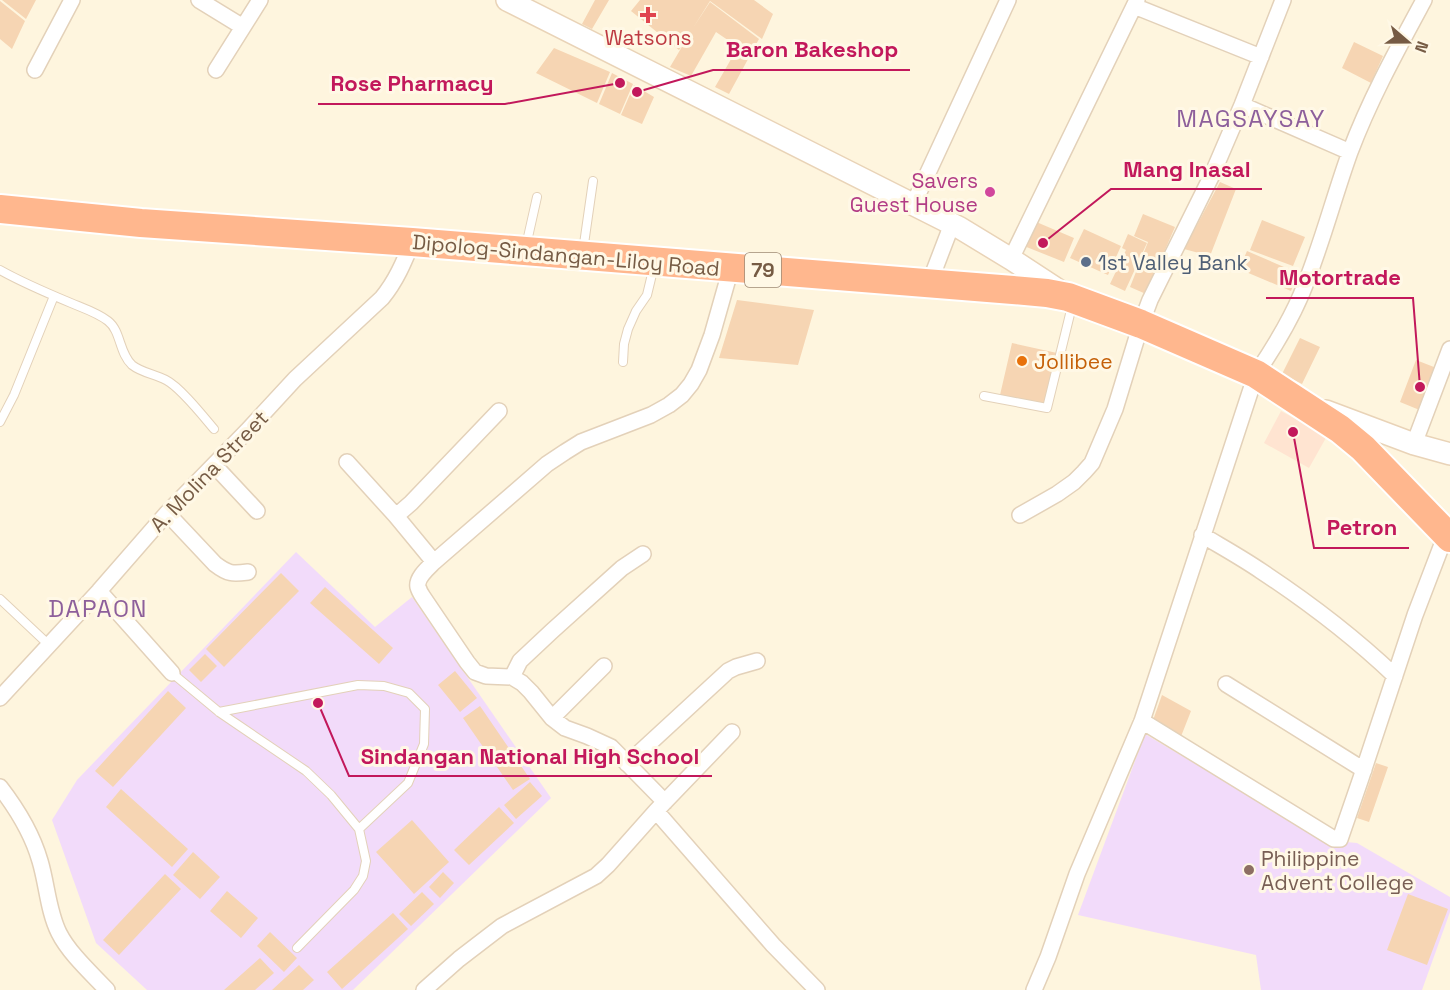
<svg xmlns="http://www.w3.org/2000/svg" width="1450" height="990" viewBox="0 0 1450 990" font-family="'Space Grotesk',sans-serif">
<rect width="100%" height="100%" fill="#fef5de"/>
<path fill="#ffe4d1" d="M1281 411 1327 436 1309 468 1264 443Z"/>
<path fill="#f2dbfa" d="M296 552 375 627 412 597 551 798 353 990H147L96 943 52 820 77 780Z
M1145 734 1324 840 1357 843 1450 897V912L1422 990H1261L1256 955 1078 915Z"/>
<path fill="#f6d5b3" d="M2 0H36L26 19Z
M595 0H609L592 29 582 24Z
M640 0H754L773 14 762 39 710 1 693 28 710 2 759 39 729 94 715 87 738 47 716 32 691 76 670 67 683 45 679 50 631 11Z
M0 1 25 21 12 49 0 39Z
M1354 42 1383 56 1371 83 1342 68Z
M554 48 610 72 597 103 536 73Z
M612 73 633 84 620 114 599 104Z
M634 85 654 97 642 124 621 115Z
M1220 182 1236 189 1210 256 1184 249Z
M1143 214 1175 227 1146 294 1130 287 1148 242 1134 236Z
M1262 220 1305 237 1293 266 1250 250Z
M1034 221 1074 238 1064 262 1024 246Z
M1084 229 1121 246 1108 275 1070 258Z
M1128 234 1147 243 1125 291 1110 284 1126 250 1122 248Z
M1247 251 1298 273 1291 291 1239 269Z
M737 300 814 310 798 365 719 358Z
M1300 338 1320 347 1302 384 1282 374Z
M1012 343 1057 353 1045 406 1000 395Z
M1416 360 1439 369 1422 411 1400 402Z
M281 573 299 591 224 667 206 649Z
M325 587 393 648 379 664 310 603Z
M205 654 217 666 201 682 189 670Z
M455 671 477 698 460 712 438 685Z
M168 691 186 708 113 787 95 771Z
M1162 695 1191 711 1180 739 1152 723Z
M480 706 530 779 513 790 463 718Z
M1376 763 1388 767 1369 822 1357 818Z
M530 782 542 796 516 819 504 805Z
M121 789 188 849 172 867 106 807Z
M499 807 514 823 469 865 454 850Z
M412 820 449 862 414 894 376 852Z
M193 852 220 877 200 899 173 875Z
M443 872 454 883 440 898 429 887Z
M165 874 181 889 119 955 103 940Z
M227 891 258 918 241 938 210 911Z
M422 892 434 904 411 926 399 914Z
M1408 894 1448 909 1427 965 1387 950Z
M393 913 408 929 342 989 327 972Z
M270 932 297 958 284 972 257 946Z
M260 958 274 973 255 990H224Z
M299 965 314 980 303 990H272Z"/>
<g fill="none" stroke-linecap="round" stroke-linejoin="round">
<defs>
<path id="lane" d="M526 246 537 197
M583 251 593 181
M0 270C23 283 47 293 71 303 83 308 98 313 108 321 121 331 119 353 132 365 142 373 155 374 166 380 180 387 203 416 214 429
M623 362 624 344 628 329 636 311 647 295 654 266
M984 396 1047 408 1072 306
M0 422 14 395 54 296
M0 599 49 645
M172 673 219 712 306 771 331 795 359 829 366 861 363 876 354 890 297 948
M219 712 358 685 384 686 409 693 425 709 424 744 408 783 359 829"/>
<path id="street" d="M199 0 243 27
M1134 6 1261 57
M35 70 72 0
M216 70 260 0
M1242 105 1350 152
M913 205 1008 0
M1011 259 1137 0
M929 284 952 224
M1414 444 1450 349
M347 462 396 516
M214 465 257 511
M167 513 215 564C228 574 232 574 248 572
M1020 515 1057 494 1074 482 1084 472 1092 463 1115 409 1141 324 1150 300 1212 175 1242 105 1283 0
M1202 535C1222 547 1242 558 1261 571 1308 602 1354 637 1395 676
M434 562 396 516 411 503 499 411
M99 591 172 673
M512 677 520 661 552 631 622 568 643 554
M1226 684 1364 770
M0 698 99 591 167 513 247 431 295 379 382 298C396 281 404 262 412 242
M552 718 604 666
M1142 721 1334 839H1340L1361 778 1415 615 1446 534
M627 764 728 671 736 667 757 661
M0 787C17 809 32 833 40 861 47 884 48 911 59 933 69 953 91 973 107 990
M665 802 611 747 587 736 565 728 552 718 531 692 522 683 512 677 486 676 475 672 467 662 423 597C421 594 419 591 418 587 416 578 428 568 434 562L547 464 565 452 581 442 651 415 669 405 682 395 691 384 699 370 712 335 731 268
M656 811 773 945 817 990
M424 990 459 959 502 926 596 876 608 865 656 811 732 732
M1034 990 1048 957 1077 874 1142 721 1256 374C1273 349 1289 323 1301 295 1321 248 1333 199 1350 152 1370 99 1397 50 1424 0"/>
<path id="secondary" d="M507 0 960 228 1011 259 1063 293
M1326 411 1414 444 1450 454"/>
<path id="highway" d="M0 209 141 223 412 242 1013 290 1047 293 1068 297 1141 324 1256 374 1340 429 1363 448 1450 538"/>
</defs>
<use href="#lane" stroke="#e3d1b9" stroke-width="10"/>
<use href="#street" stroke="#e3d1b9" stroke-width="18"/>
<use href="#secondary" stroke="#e9d3b7" stroke-width="24"/>
<use href="#highway" stroke="#fff" stroke-width="32"/>
<use href="#lane" stroke="#fff" stroke-width="8"/>
<use href="#street" stroke="#fff" stroke-width="15"/>
<use href="#secondary" stroke="#fff" stroke-width="21"/>
<use href="#highway" stroke="#ffb78e" stroke-width="28"/>
</g>
<path fill="#e0444e" stroke="#fff8e6" stroke-width="2" d="M645 6h6v6h6v6h-6v6h-6v-6h-6v-6h6z"/>
<circle fill="#d1479c" stroke="#fff8e6" stroke-width="2" cx="990" cy="192" r="6"/>
<circle fill="#5c6f8a" stroke="#fff8e6" stroke-width="2" cx="1086" cy="262" r="6"/>
<circle fill="#e8710a" stroke="#fff8e6" stroke-width="2" cx="1022" cy="361" r="6"/>
<circle fill="#8d6e63" stroke="#fff8e6" stroke-width="2" cx="1249" cy="870" r="6"/>
<g text-anchor="middle" dominant-baseline="central" stroke-width="6" stroke-linejoin="round" paint-order="stroke">
<rect fill="#fff8e6" stroke="#9f8a75" stroke-width="1.5" x="745" y="253" width="36" height="34" rx="4.5"/>
<g font-size="20" font-weight="bold" fill="#765b44">
<text x="763" y="270">79</text>
</g>
<g font-size="21" fill="#be3a42" stroke="#fff8e6">
<text x="648" y="37">Watsons</text>
</g>
<g font-size="21" fill="#b23c85" stroke="#fff8e6" text-anchor="end">
<text x="978" y="180">Savers<tspan x="978" dy="24">Guest House</tspan></text>
</g>
<g font-size="21" fill="#765b44" stroke="#fff8e6">
<text transform="translate(566 255) rotate(5)">Dipolog-Sindangan-Liloy Road</text>
<text transform="translate(209 471) rotate(-46)">A. Molina Street</text>
</g>
<g font-size="21" fill="#4e5e75" stroke="#fff8e6" text-anchor="start">
<text x="1098" y="262">1st Valley Bank</text>
</g>
<g font-size="21" fill="#c56008" stroke="#fff8e6" text-anchor="start">
<text x="1034" y="361">Jollibee</text>
</g>
<g font-size="21" fill="#785e54" stroke="#fff8e6" text-anchor="start">
<text x="1261" y="858">Philippine<tspan x="1261" dy="24">Advent College</tspan></text>
</g>
<g font-size="24" letter-spacing="1.5" fill="#8d5f9b" stroke="#fff8e6">
<text x="1251" y="118">MAGSAYSAY</text>
<text x="98" y="608">DAPAON</text>
</g>
</g>
<path fill="none" stroke="#c2185b" stroke-width="2" d="M637 92L713 70H910M620 83L505 104H318M1043 243L1111 189H1262M1420 387L1413 298H1266M1293 432L1314 548H1409M318 703L349 776H712"/>
<g fill="#c2185b" stroke="#fff8e6" stroke-width="2">
<circle cx="637" cy="92" r="6"/>
<circle cx="620" cy="83" r="6"/>
<circle cx="1043" cy="243" r="6"/>
<circle cx="1420" cy="387" r="6"/>
<circle cx="1293" cy="432" r="6"/>
<circle cx="318" cy="703" r="6"/>
</g>
<g font-size="22" text-anchor="middle" font-weight="bold" fill="#c2185b" stroke="#fff8e6" stroke-width="6" stroke-linejoin="round" paint-order="stroke">
<text x="812" y="57">Baron Bakeshop</text>
<text x="412" y="91">Rose Pharmacy</text>
<text x="1187" y="177">Mang Inasal</text>
<text x="1340" y="285">Motortrade</text>
<text x="1362" y="535">Petron</text>
<text x="530" y="764">Sindangan National High School</text>
</g>
<g transform="translate(1408 42) rotate(110)" stroke="#fff8e6" stroke-width="4.5" paint-order="stroke">
<path d="M0-4.5L10 22L0 15L-10 22Z" fill="#765b44"/>
<text y="-9" font-size="16" font-weight="bold" text-anchor="middle" fill="#765b44">N</text>
</g>
</svg>
